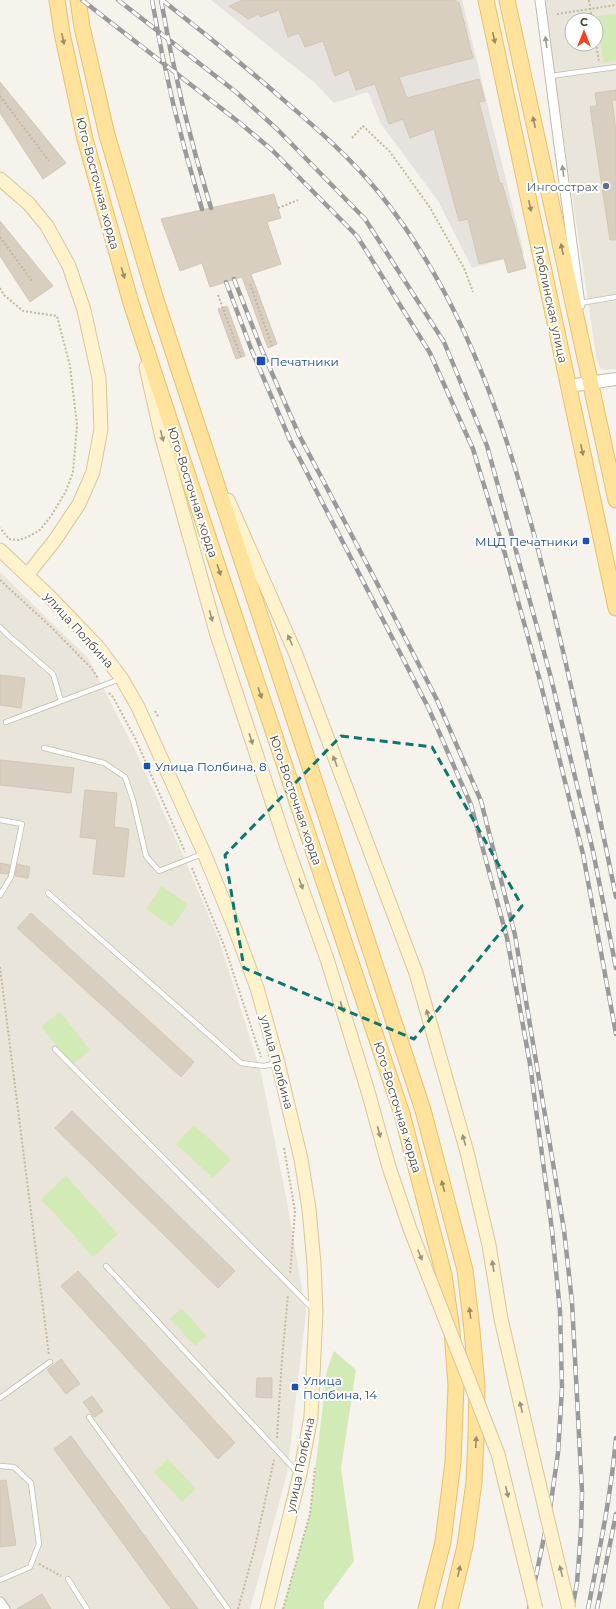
<svg xmlns="http://www.w3.org/2000/svg" width="616" height="1609" viewBox="0 0 616 1609" font-family="Montserrat,sans-serif">
<rect width="100%" height="100%" fill="#f6f3ec"/>
<path fill="#eae5da" fill-rule="evenodd" d="M544 0H616V369L607 370 601 369 597 361 570 182ZM572 20H596V44H572Z
M0 572 88 658 134 748 179 846 219 940 261 1073 287 1202 306 1312 287 1474 250 1609H0Z"/>
<path fill="#e6e2dd" d="M211 0H462L524 254 472 268 438 201 381 124 368 92 334 103 315 83Z"/>
<path fill="#d2eab5" d="M616 14V61L603 63 597 16Z
M162 886 188 904 172 927 146 909Z
M60 1012 90 1050 72 1065 41 1026Z
M194 1125 231 1159 213 1178 176 1144Z
M66 1176 118 1234 93 1257 41 1199Z
M182 1308 206 1336 195 1346 170 1319Z
M334 1351 356 1370 341 1468 354 1561 324 1602V1609H283L310 1514 327 1370Z
M168 1459 196 1489 182 1502 154 1472Z"/>
<path fill="#d8cfc1" stroke="#d3c7b4" d="M243 0H456V3L459 2 473 58 399 77 407 98 479 79 485 101 479 102 500 184 502 183 526 268 508 273 504 258 479 264 468 219 459 221 434 129 410 138 403 119 389 124 375 84 356 90 349 70 335 76 323 41 305 47 299 33 288 37 279 10 260 17 259 14 248 19 229 6Z
M0 82 66 163 43 179 0 113Z
M616 90V100H612L616 131V240H610L590 107 597 106 595 93Z
M274 194 281 218 267 222 281 264 251 274 277 344 268 348 242 277 210 287 202 263 180 271 161 219Z
M0 221 53 286 30 302 0 256Z
M227 306 245 356 236 359 218 309Z
M0 675 25 678 21 708 0 705Z
M0 760 74 768 71 793 0 785Z
M85 790 117 793 114 827 129 829 124 877 93 874 97 839 80 837Z
M0 863 10 865 8 874 0 873Z
M17 864 30 867 28 878 15 876Z
M31 913 194 1062 181 1077 17 928Z
M72 1111 235 1271 218 1288 55 1128Z
M78 1271 235 1443 218 1459 61 1286Z
M61 1359 80 1384 66 1394 47 1370Z
M257 1378H272V1398L256 1397Z
M92 1396 103 1411 94 1417 83 1402Z
M71 1436 127 1512 198 1609H171L54 1449Z
M6 1480 16 1545 0 1547V1481Z
M42 1594 51 1609H17Z"/>
<g fill="none" stroke-linecap="round" stroke-linejoin="round">
<defs>
<path id="service" d="M551 76 616 67
M580 303 616 297
M0 627 9 636 53 674 61 701
M6 722 120 679
M44 748 104 763 125 777 133 800 146 856 159 871 202 854
M0 820 22 824 11 877 0 895
M48 893 241 1063 264 1066 277 1063
M55 1049 313 1309
M106 1266 298 1473
M0 1398 50 1362
M89 1417 228 1609
M0 1466 14 1467 31 1483 39 1544 30 1567 0 1580
M68 1579 87 1609"/>
<path id="minor" d="M540 0 580 305
M0 1602 5 1609"/>
<path id="tertiary" d="M569 386 616 379"/>
<path id="secondary" d="M0 179 29 204 47 226 69 266 84 310 99 378 101 429 93 472 79 504 55 540 28 574
M146 367 162 438 217 635 287 847
M228 500 295 652 416 973 467 1152 489 1245 501 1319 530 1445
M0 550 50 597 98 647 122 679 138 707 204 853 235 929 257 988 278 1063 301 1159 309 1209 314 1264 316 1312 311 1417 300 1474 267 1609"/>
<path id="primary" d="M57 0 62 33 85 139 131 303 219 570 402 1114 444 1275 452 1331 456 1386 453 1462 443 1542 426 1609
M78 0 82 27 107 135 155 297 423 1110 465 1270 472 1330 477 1386 476 1438 474 1482 465 1546 450 1609
M486 0 616 608
M507 0 616 500"/>
</defs>
<use href="#service" stroke="#c2bbae" stroke-width="6"/>
<use href="#minor" stroke="#c2bbae" stroke-width="11"/>
<use href="#tertiary" stroke="#c2bbae" stroke-width="14"/>
<use href="#secondary" stroke="#d6c79b" stroke-width="15"/>
<use href="#primary" stroke="#e6c16a" stroke-width="17"/>
<path stroke="#c4b79f" stroke-width="2" stroke-dasharray="2 2" stroke-linecap="butt" d="M589 0 592 20
M557 14 616 5
M596 43 599 62
M0 96 49 161
M352 138 363 126 390 152 429 206 464 268 473 292
M278 208 298 200
M0 237 32 281
M250 284 272 346
M0 288 4 295 23 311 57 316 70 366 77 425 73 472 66 491 51 516 40 530 28 537 18 540 9 539 0 528
M218 295 241 357
M0 580 52 628 92 669 98 678
M109 693 113 697 136 740 185 852
M155 711 159 718
M192 868 225 948 261 1057
M0 967 49 1355
M284 1148 295 1211 290 1275
M277 1438 282 1359 288 1295
M39 1564 61 1576
M238 1609 255 1547 274 1460
M283 1609 310 1514 315 1468"/>
<use href="#service" stroke="#fff" stroke-width="4.5"/>
<use href="#minor" stroke="#fff" stroke-width="9"/>
<use href="#tertiary" stroke="#fff" stroke-width="12"/>
<use href="#secondary" stroke="#fff3cd" stroke-width="13"/>
<use href="#primary" stroke="#ffe39c" stroke-width="15"/>
<defs>
<path id="rail" d="M82 0 240 123 272 150 357 236 430 353 473 449 505 554 539 677 583 854 616 1034
M118 0 236 92 278 130 365 219 444 342 487 446 550 674 593 851 616 968
M152 0C164 71 181 141 202 209
M161 0C173 70 190 140 211 208
M162 0C202 31 241 63 279 96 315 127 350 157 380 194 474 310 516 459 551 601 575 699 596 798 616 897
M234 279 261 348 299 435 378 585 437 700 481 801 515 935 551 1151 564 1230 572 1302 582 1492 581 1531 577 1583 572 1609
M226 282 252 351 290 440 428 707 471 805 507 938 530 1064 552 1230 560 1311 562 1388 558 1453 550 1509 529 1609
M588 1609C599 1552 611 1496 616 1438
M597 1609 616 1514"/>
</defs>
<use href="#rail" stroke="#9a9a9a" stroke-width="4.5"/>
<use href="#rail" stroke="#fff" stroke-width="3" stroke-dasharray="9" stroke-linecap="butt"/>
<defs>
<path id="secondary-bridge" d="M287 847 327 959 367 1088 389 1167 410 1229 498 1454 536 1609
M530 1445 569 1609"/>
</defs>
<use href="#secondary-bridge" stroke="#d6c79b" stroke-width="15" stroke-linecap="butt"/>
<use href="#secondary-bridge" stroke="#fff3cd" stroke-width="13"/>
</g>
<defs><path id="oneway-solid" d="M-6-.8H1V-3.2L6.5 0L1 3.2V.8H-6Z"/></defs>
<g fill="#9c8c66">
<use href="#oneway-solid" transform="translate(494 38) rotate(78)"/>
<use href="#oneway-solid" transform="translate(63 39) rotate(78)"/>
<use href="#oneway-solid" transform="translate(534 122) rotate(-102)"/>
<use href="#oneway-solid" transform="translate(530 206) rotate(78)"/>
<use href="#oneway-solid" transform="translate(562 249) rotate(-102)"/>
<use href="#oneway-solid" transform="translate(123 273) rotate(74)"/>
<use href="#oneway-solid" transform="translate(582 450) rotate(78)"/>
<use href="#oneway-solid" transform="translate(219 570) rotate(72)"/>
<use href="#oneway-solid" transform="translate(260 693) rotate(71)"/>
<use href="#oneway-solid" transform="translate(443 1186) rotate(-105)"/>
<use href="#oneway-solid" transform="translate(470 1313) rotate(-97)"/>
<use href="#oneway-solid" transform="translate(476 1442) rotate(-87)"/>
<use href="#oneway-solid" transform="translate(459 1571) rotate(-77)"/>
</g>
<g fill="#9c9892">
<use href="#oneway-solid" transform="translate(546 42) rotate(-98)"/>
<use href="#oneway-solid" transform="translate(563 171) rotate(-97)"/>
</g>
<g fill="#9c937c">
<use href="#oneway-solid" transform="translate(162 436) rotate(76)"/>
<use href="#oneway-solid" transform="translate(211 616) rotate(75)"/>
<use href="#oneway-solid" transform="translate(290 640) rotate(-114)"/>
<use href="#oneway-solid" transform="translate(251 739) rotate(72)"/>
<use href="#oneway-solid" transform="translate(335 761) rotate(-111)"/>
<use href="#oneway-solid" transform="translate(301 884) rotate(70)"/>
<use href="#oneway-solid" transform="translate(342 1007) rotate(73)"/>
<use href="#oneway-solid" transform="translate(428 1015) rotate(-106)"/>
<use href="#oneway-solid" transform="translate(379 1132) rotate(75)"/>
<use href="#oneway-solid" transform="translate(464 1140) rotate(-106)"/>
<use href="#oneway-solid" transform="translate(420 1255) rotate(68)"/>
<use href="#oneway-solid" transform="translate(493 1266) rotate(-99)"/>
<use href="#oneway-solid" transform="translate(521 1407) rotate(-103)"/>
<use href="#oneway-solid" transform="translate(507 1492) rotate(76)"/>
<use href="#oneway-solid" transform="translate(561 1571) rotate(-104)"/>
</g>
<path fill="none" stroke="#0f766e" stroke-width="3" stroke-dasharray="8 5" stroke-linejoin="round" d="M341 736 432 747 522 906 414 1039 244 968 225 855Z"/>
<circle fill="#5c6f8a" stroke="#fff" stroke-width="1.5" cx="606" cy="186" r="4"/>
<g fill="#1a4fb4" stroke="#fff" stroke-width="1.5">
<rect x="256" y="356" width="10" height="10" rx="2"/>
<rect x="582" y="537" width="8" height="8" rx="2"/>
<rect x="143" y="762" width="8" height="8" rx="2"/>
<rect x="291" y="1383" width="8" height="8" rx="2"/>
</g>
<g text-anchor="middle" dominant-baseline="central" stroke-width="4" stroke-linejoin="round" paint-order="stroke">
<g font-size="12" fill="#4b4439" stroke="#fff">
<text transform="translate(98 183) rotate(75)">Юго-Восточная хорда</text>
<text transform="translate(551 304) rotate(78)">Люблинская улица</text>
<text transform="translate(193 492) rotate(72)">Юго-Восточная хорда</text>
<text transform="translate(79 630) rotate(48)">улица Полбина</text>
<text transform="translate(296 800) rotate(71)">Юго-Восточная хорда</text>
<text transform="translate(277 1062) rotate(75)">улица Полбина</text>
<text transform="translate(398 1107) rotate(73)">Юго-Восточная хорда</text>
<text transform="translate(300 1465) rotate(-78)">улица Полбина</text>
</g>
<g font-size="12" fill="#4e5e75" stroke="#fff" text-anchor="end">
<text x="598" y="186">Ингосстрах</text>
</g>
<g font-size="12" fill="#164399" stroke="#fff" text-anchor="start">
<text x="270" y="361">Печатники</text>
<text x="578" y="541" text-anchor="end">МЦД Печатники</text>
<text x="155" y="766">Улица Полбина, 8</text>
<text x="303" y="1380">Улица<tspan x="303" dy="14">Полбина, 14</tspan></text>
</g>
</g>
<g transform="translate(584 32)"><circle r="19" fill="#ffffff" stroke="#b7b4b0"/>
<path d="M0-3L7 15L0 10L-7 15Z" fill="#fc3f1d"/>
<text y="-6" font-size="11" font-weight="bold" text-anchor="middle" fill="#4b4439">С</text>
</g>
</svg>
